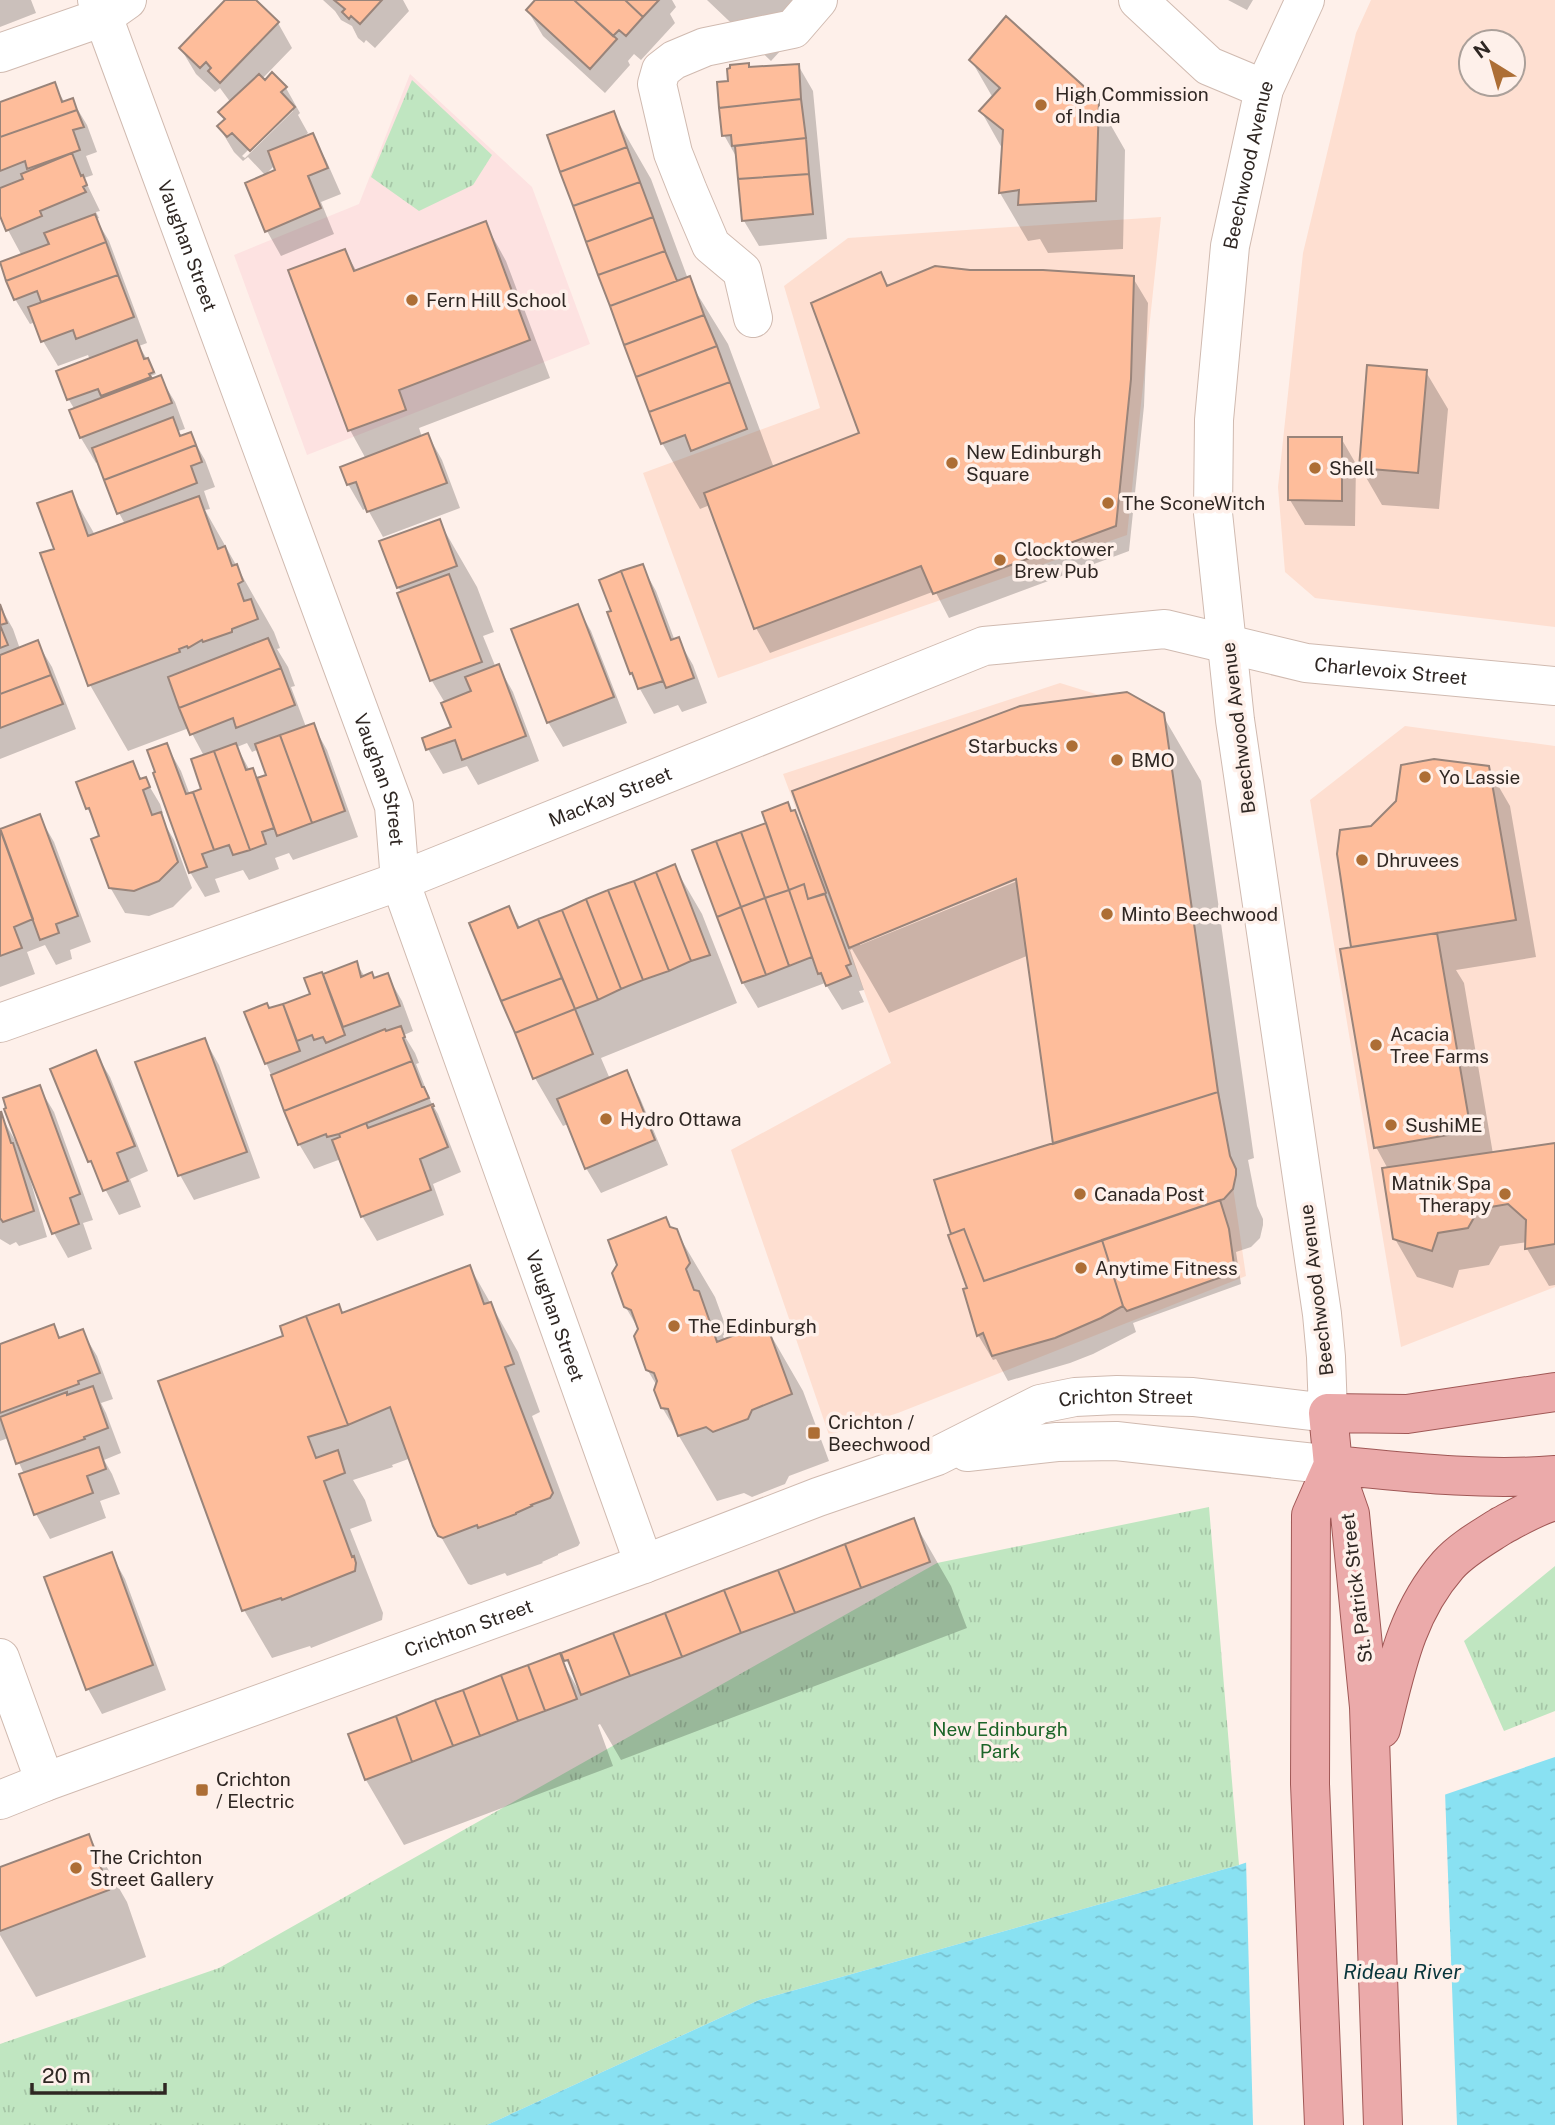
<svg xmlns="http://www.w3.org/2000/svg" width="1555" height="2125" viewBox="0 0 1555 2125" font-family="'Public Sans',sans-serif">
<defs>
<pattern id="park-tufts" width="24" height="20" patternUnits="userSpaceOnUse" patternTransform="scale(1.75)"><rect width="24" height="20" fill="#c0e6c1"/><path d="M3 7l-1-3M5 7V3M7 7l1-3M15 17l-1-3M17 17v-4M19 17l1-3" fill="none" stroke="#a5c5a6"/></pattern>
<pattern id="water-ripples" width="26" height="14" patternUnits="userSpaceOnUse" patternTransform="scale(1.75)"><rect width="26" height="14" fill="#89e1f2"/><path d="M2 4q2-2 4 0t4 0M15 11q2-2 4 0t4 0" fill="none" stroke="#77c1cf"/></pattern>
</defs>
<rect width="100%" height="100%" fill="#fef0ea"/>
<path fill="#fedfd1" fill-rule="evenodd" d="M1371 0H1555V627L1315 598 1285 572 1278 487 1303 253 1356 33ZM1471 42H1513V84H1471Z
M1161 217 1127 535 718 678 643 473 820 408 784 286 848 238Z
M1060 683 1164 715 1246 1276 898 1413 829 1435 731 1150 891 1063 783 774Z
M1405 726 1555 746V1287L1401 1347 1310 800Z"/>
<path fill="#fde2e1" d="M410 74 532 187 590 344 307 455 234 255 359 204Z"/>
<path fill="url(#park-tufts)" d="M412 80 492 155 473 185 419 211 371 177Z
M1209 1507 1239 1865 759 2000 487 2125H0V2044L219 1968 937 1563Z
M1555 1566V1711L1504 1731 1464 1641Z"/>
<path fill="url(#water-ripples)" d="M1555 1757V2125H487L759 2000 1239 1865Z"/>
<path fill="#fef0ea" d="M1445 1791 1457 2125H1253L1246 1859Z"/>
<path fill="#0003" fill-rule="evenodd" d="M0 0H31L36 13 0 27Z
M227 0H254L278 23 292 48 262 79 286 88 300 113 298 115 308 133 301 139 312 135 326 160 341 194 321 202 334 234 281 256 267 231 277 171 275 165 265 175 248 157 243 161 234 152 219 127 225 121 221 113 231 103 220 88 215 92 196 74 181 49ZM293 106V111L245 158 242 156Z
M323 0H403L409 11 375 48 366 40 364 43 358 38 352 26 341 20 335 11Z
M538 0H672L676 7 670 14 675 23 641 60 634 54 628 61 630 65 605 93 543 36 528 11Z
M707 0H827L771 61Z
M1228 0H1253L1247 10Z
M971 60 1097 101 1125 150 1123 249 1048 253 1040 239 1028 241 1000 193 1003 150 981 111 993 98Z
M798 65 813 91 827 239 759 246 744 221 738 160 724 135 730 83 750 69Z
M54 84 65 103 72 100 87 125 97 152 86 156 93 175 84 178 100 211 96 212 99 218 96 219 109 241 147 343 139 346 156 374 100 394V398L157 377H160L175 402 185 429 178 431 182 437 190 434 205 460 215 487 204 491 210 509 205 510 274 632 280 648 277 649 288 667 295 686 291 687 306 727 313 725 327 750 358 837 293 860 289 853 275 858 279 869 249 880 243 870 215 879 220 892 205 897 190 872 167 746 181 771 190 795 203 790 204 756 189 728 128 751 90 685 56 550 71 493 95 535 125 524 119 513 99 461 96 463 81 438 71 411 75 410 69 400 59 372 90 360 88 355 58 366 43 341 36 322 30 324 15 299 22 256 8 230 0 211V104ZM247 743 252 752 259 749 268 776 258 779 252 770 250 771 237 747Z
M613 113 651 179 688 279 728 344 774 468 862 434 881 274 888 287 969 272 1133 278 1148 303 1144 406 1129 551 949 618 935 591 770 653 756 628 710 505 700 509 662 443Z
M485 223 506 261 550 378 419 428 422 437 428 435 442 460 460 508 383 537 367 508 363 510 348 484 366 459 350 430 290 271 345 251 357 272Z
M1426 372 1448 409 1439 509 1382 505 1360 467Z
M1341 438 1356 464 1355 526 1305 525 1290 500Z
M439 521 477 587 494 632 483 636 496 668 499 667 513 692 539 761 478 785 467 766 443 774 428 749 453 728 445 703 432 681 399 594 402 593 398 587Z
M642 566 656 591 675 641 678 639 693 665 707 703 682 712 678 705 654 714 631 673 613 612 602 581Z
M0 606 13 629 20 649 37 642 52 667 76 729 0 759Z
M577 606 591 631 627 723 563 747 548 722Z
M1162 714 1201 781 1254 1158 1248 1160 1257 1206 1263 1219V1225L1260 1238 1251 1247 1236 1252 1241 1284 1133 1323 1136 1332 1093 1354 1070 1363 1008 1381 996 1359 993 1360 978 1335 969 1289 1055 1144 1029 955 889 1013 852 949 850 950 864 990 859 991 864 1002 842 1010 825 983 758 1008 743 983 695 851 768 824 794 812 809 839ZM1024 874 1025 878 860 945V942Z
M132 763 142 780 145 779 160 804 163 813 159 814 174 840 192 888 173 907 149 916 125 913 110 887 101 838 88 809 78 783Z
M1488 768 1510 806 1536 957 1456 970 1464 983 1493 1154 1555 1145V1285L1549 1286 1527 1249V1242L1500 1246 1489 1265 1459 1270 1453 1288 1417 1277 1395 1239 1388 1169 1376 1147 1354 949 1339 854 1372 827Z
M39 816 54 842 91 942 70 950 72 959 56 965 45 945 27 952 35 974 0 987V828L1 830Z
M674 866 702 914 737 1003 601 1058 610 1079 626 1072 640 1098 668 1165 601 1193 586 1168 568 1124 563 1126 535 1078 509 908 521 929Z
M356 963 365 977 375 980 387 975 402 1001 413 1031 404 1035 415 1053 419 1063 416 1064 431 1102 438 1114 461 1172 433 1184 444 1215 377 1241 362 1216 341 1159 314 1169 299 1144 246 1013 269 1010 312 995 306 979Z
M205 1040 219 1065 260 1178 194 1200 180 1175Z
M95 1052 110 1077 148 1171 130 1179 141 1207 119 1215 90 1161Z
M39 1087 54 1112 93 1220 83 1223 92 1249 68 1258 54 1233 33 1178 30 1179 47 1237 19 1246 16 1242 10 1245 0 1239V1114L16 1142 18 1141ZM20 1144 29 1170H27L17 1145Z
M666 1219 671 1229 676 1231 715 1297 727 1330 723 1336 725 1341 765 1325 803 1391 829 1461 789 1476 785 1484 752 1497 744 1493 717 1501 662 1407 657 1386 647 1369 639 1330 625 1306Z
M470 1267 518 1352 540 1412 532 1416 580 1543 578 1546 558 1554V1555L542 1562 543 1563 507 1576 505 1573 471 1585 468 1584 440 1535 411 1458 392 1465 393 1467 353 1480 365 1500 372 1521 350 1529 383 1613 382 1620 311 1648 310 1646 272 1658 244 1610 285 1337 338 1307 343 1315Z
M53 1326 60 1339 82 1331 97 1356 113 1399 101 1403 106 1413 121 1453 104 1460 112 1474 120 1494 100 1501 106 1518 50 1539 36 1514 24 1474 8 1438 0 1441V1346Z
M913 1520 951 1586 967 1628 621 1760 600 1724 598 1725 613 1766 404 1845 366 1780 350 1735 559 1655 579 1691 581 1690 578 1681 563 1654Z
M111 1554 125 1579 166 1690 102 1714 88 1689Z
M89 1836 127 1902 146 1957 36 1997 0 1935V1869Z"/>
<path fill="#febd9b" stroke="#99847a" stroke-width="2" d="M225 0H256L279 22 220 83 208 71 211 68 206 62 200 68 179 48Z
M334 0H382L360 24 351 16 349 19 342 12 345 9Z
M535 0H574L617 39 590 69 526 10Z
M574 0H625L643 17 626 36 619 30 613 36Z
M625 0H659L643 17Z
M1006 16 1099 100 1096 201 1018 205 1019 190 999 193 1003 130 979 111 1000 88 969 60Z
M749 63V67L799 64 801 99 719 108 717 82 728 81 727 69 730 68V65Z
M272 72 287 87 281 92 295 107 250 151 232 133 227 137 217 126 225 119 218 112 259 74 265 80Z
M55 82 62 102 73 98 77 110 0 137V102Z
M801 99 806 138 732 146 731 135 722 136 719 108Z
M77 110 84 127 73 130 80 150 27 169 25 161 0 171V137Z
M614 111 627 147 560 172 547 135Z
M313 133 328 168 308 176 321 208 265 232 245 183 275 170 268 151Z
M806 138 809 174 738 179 735 146Z
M627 147 640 182 573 206 560 172Z
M72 153 81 176 83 175 87 185 83 187 86 192 40 211 42 216 6 231 0 216V188L23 179 21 174Z
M809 174 813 214 742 221 738 179Z
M640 182 653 217 586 242 573 206Z
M95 214 106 242 6 281 0 262 49 244 44 233Z
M653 217 665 251 598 275 586 242Z
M486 221 530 340 399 390 406 410 348 431 288 270 345 249 354 271Z
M106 242 118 275 41 302 37 291 14 300 6 281Z
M665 251 677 281 610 306 598 275Z
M935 266 970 270H1043L1134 276 1131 379 1116 526 933 594 921 566 754 629 704 493 859 433 811 303 881 272 887 286Z
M118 275 134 317 76 339 73 330 41 342 28 307Z
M690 276 704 315 624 345 610 306Z
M704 315 717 346 636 377 624 345Z
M137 340 144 359 148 358 154 372 149 374 151 377 101 396 98 389 67 400 56 371Z
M717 346 730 382 649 412 636 377Z
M1367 365 1427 370 1418 473 1359 468Z
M161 375 172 403 80 438 69 410Z
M730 382 747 429 691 451 685 435 661 444 649 412Z
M173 417 180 436 191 432 196 445 104 480 92 448Z
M428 433 447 483 367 512 356 482 347 485 340 467Z
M1288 437H1342V501L1288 500Z
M196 445 202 462 191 466 197 483 117 514 104 480Z
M72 491 88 536 199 496 218 549 225 546 232 566 237 564 243 581 238 584 244 601 251 599 258 619 232 629V632L203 642 202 640 188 648 187 646 179 649 180 652 88 686 40 553 54 549 37 503Z
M440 519 457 566 397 588 379 541Z
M643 564 671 640 679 637 694 678 666 688 621 571Z
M621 571 663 681 638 689 632 673 630 674 607 612 611 611 599 580Z
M449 574 482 662 430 681 397 593Z
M0 604 7 623 0 625 8 645 0 648Z
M578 604 614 697 547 723 511 629Z
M268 638 281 668 179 708 168 677Z
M38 640 51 675 0 694V655Z
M499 664 526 736 462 760 455 740 426 750 422 738 451 727 441 703 471 691 465 677Z
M281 668 295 705 236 728 233 718 190 735 179 708Z
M51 675 63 704 0 728V694Z
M1127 692 1164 713 1218 1092 1053 1144 1016 879 849 948 792 791 1020 706Z
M314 723 345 811 312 823 280 735Z
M280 735 312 823 277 836 257 778 266 775 255 744Z
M167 743 186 794 193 792 214 850 202 854 207 867 189 873 153 773 155 772 147 750Z
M236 743 246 770 253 768 274 828 262 832 266 844 250 850 214 751Z
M214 751 250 850 233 855 229 845 214 850 193 792 201 789 191 759Z
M1434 759 1489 766 1516 920 1351 947 1337 854 1340 830 1371 826 1396 801 1401 765Z
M133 761 140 779 146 777 150 787 143 790 152 815 161 812 178 862 159 881 134 891 109 888 91 839 99 836 89 808 86 809 76 782Z
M788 802 791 811 795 810 826 893 808 899 804 884 789 890 762 812Z
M40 814 78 916 56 924 59 933 40 940 0 829Z
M766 823 789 890 765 898 741 832Z
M0 828 33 919 14 927 22 948 0 956Z
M741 832 765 898 741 907 716 841Z
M716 841 741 907 717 917 692 850Z
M675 864 710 955 691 961 656 872Z
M656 872 691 961 669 971 634 881Z
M634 881 669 971 643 980 608 890Z
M804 884 808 899 825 894 851 964 846 966 851 976 826 986 821 973 818 974 789 890Z
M608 890 643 980 621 989 586 899Z
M789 890 812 957 789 966 765 898Z
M765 898 789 966 766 975 741 907Z
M586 899 621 989 598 1000 562 910Z
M509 906 518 928 538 919 562 978 501 1001 469 923Z
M741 907 766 975 742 983 717 917Z
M562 910 598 1000 575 1009 538 919Z
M1437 933 1471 1131 1374 1148 1340 949Z
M357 961 361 977 372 972 374 978 388 973 400 1006 343 1027 323 974Z
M322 972 345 1035 326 1043 323 1037 314 1040 312 1035 297 1041 283 1004 310 994 304 978Z
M562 978 575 1009 515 1033 501 1001Z
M267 1003 269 1008 283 1004 300 1051 265 1064 244 1012Z
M575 1009 593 1054 533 1079 515 1033Z
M401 1026 405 1037 403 1038 412 1061 284 1111 271 1075 385 1029 386 1031Z
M205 1038 247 1152 178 1176 135 1062Z
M96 1050 135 1146 117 1153 128 1181 103 1191 91 1161 88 1162 50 1069Z
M412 1061 422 1087H424L429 1098 339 1134 327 1137 326 1134 298 1145 284 1111Z
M627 1070 655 1140 585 1169 557 1099Z
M40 1085 80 1194 70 1198 79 1224 52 1234 4 1109 6 1108 3 1098Z
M1218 1092 1230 1156 1236 1169V1175L1233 1189 1224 1199 984 1281 964 1229 951 1234 934 1180Z
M433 1104 434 1106 432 1107 448 1147 420 1159 431 1190 361 1217 332 1140 340 1137 339 1134 366 1123 368 1128Z
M1 1111 11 1143H13L34 1211 3 1222 0 1218Z
M1555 1143V1244L1525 1249 1526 1220 1508 1204 1479 1209 1468 1228 1438 1233 1432 1251 1393 1239 1382 1168Z
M1220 1200 1229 1229 1235 1272 1127 1311 1123 1306 1102 1240Z
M666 1217 670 1227 677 1229 690 1263 686 1269 694 1290 699 1291 717 1342 766 1323 792 1394 752 1410 748 1419 713 1432 706 1427 678 1436 668 1409 661 1408 654 1390 657 1381 654 1373 646 1370 634 1336 638 1329 631 1310 624 1307 612 1273 617 1265 608 1240Z
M964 1229 984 1281 1102 1240 1123 1306 1101 1318 1055 1338 992 1356 983 1333 977 1336 963 1289 967 1288 948 1235Z
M470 1265 484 1304 491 1302 514 1364 505 1367 553 1493 550 1498 531 1505 532 1506 516 1513V1514L478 1528 477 1525 443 1538 438 1536 433 1526 390 1407 348 1425 306 1316 339 1304 342 1313Z
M306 1316 348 1425 308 1437 316 1458 338 1450 345 1473 324 1481 352 1557 354 1556 356 1563 355 1571 282 1600 281 1598 242 1611 158 1381 283 1336 280 1326Z
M54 1324 59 1338 83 1329 100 1373 78 1381 79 1384 0 1413V1344Z
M93 1386 108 1428 84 1437 85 1439 16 1464 0 1417 67 1392V1395Z
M99 1447 106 1469 87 1476 93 1493 34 1515 19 1474Z
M914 1518 930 1562 861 1588 845 1544Z
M845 1544 861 1588 795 1613 778 1570Z
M112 1552 153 1665 86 1690 44 1577Z
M778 1570 795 1613 741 1633 724 1590Z
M724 1590 741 1633 682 1657 665 1613Z
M665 1613 682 1657 630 1676 613 1633Z
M613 1633 630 1676 581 1695 568 1660 564 1661 561 1653Z
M560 1653 577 1699 545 1711 528 1665Z
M528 1665 545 1711 518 1721 501 1675Z
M501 1675 518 1721 480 1736 463 1690Z
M463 1690 480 1736 453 1746 435 1700Z
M435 1700 453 1746 412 1762 396 1716Z
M396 1716 412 1762 365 1780 348 1734Z
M89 1834 109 1890 0 1931V1867Z"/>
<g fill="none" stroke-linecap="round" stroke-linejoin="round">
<defs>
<g id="street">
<path id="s1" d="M97 0 394 806 400 881 644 1564"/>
<path d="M0 53 103 17 127 0"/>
<path d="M753 318 742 271 711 245 688 191 673 153 657 84 661 70 674 60 705 47 793 29 818 0"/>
<path id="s2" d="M0 1023 400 881 984 646 1165 629 1306 663 1555 686"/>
<path d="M0 1658 45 1782"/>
</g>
<g id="secondary">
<path d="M1138 0 1209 66 1264 89"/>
<path d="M967 1452 1057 1442 1116 1441 1333 1465"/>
<path id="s3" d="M0 1800 45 1782 644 1564 818 1497 937 1456 1040 1404 1075 1397 1117 1395 1193 1397 1328 1413 1326 1357 1322 1314 1235 720 1213 513 1214 420 1230 246 1264 89 1305 0"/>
</g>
<path id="primary" d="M1333 1465C1406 1472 1482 1481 1555 1475
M1381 1729C1396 1668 1406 1613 1448 1565 1462 1549 1484 1537 1501 1526 1518 1517 1536 1506 1555 1501
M1324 2125 1310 1784 1311 1515 1333 1465
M1383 2125 1369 1707 1350 1514 1333 1465 1328 1413 1407 1414 1555 1392"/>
</defs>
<use href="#street" stroke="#d0bab0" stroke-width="40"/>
<use href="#secondary" stroke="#d0bab0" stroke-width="40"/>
<use href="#primary" stroke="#a05856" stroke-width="40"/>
<use href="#street" stroke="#fff" stroke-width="38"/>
<use href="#secondary" stroke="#fff" stroke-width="38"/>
<use href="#primary" stroke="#ebaaaa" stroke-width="38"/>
</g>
<g fill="#ad6e35" stroke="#fef0ea" stroke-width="2.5">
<circle cx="1041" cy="105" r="7"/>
<circle cx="412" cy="300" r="7"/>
<circle cx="952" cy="463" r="7"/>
<circle cx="1315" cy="468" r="7"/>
<circle cx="1108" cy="503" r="7"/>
<circle cx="1000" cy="560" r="7"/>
<circle cx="1072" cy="746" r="7"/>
<circle cx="1117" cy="760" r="7"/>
<circle cx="1425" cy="777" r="7"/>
<circle cx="1362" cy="860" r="7"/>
<circle cx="1107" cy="914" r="7"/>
<circle cx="1376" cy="1045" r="7"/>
<circle cx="606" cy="1119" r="7"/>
<circle cx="1391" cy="1125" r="7"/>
<circle cx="1080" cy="1194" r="7"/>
<circle cx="1505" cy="1194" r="7"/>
<circle cx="1081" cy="1268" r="7"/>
<circle cx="674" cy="1326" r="7"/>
<rect x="807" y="1426" width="14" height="14" rx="3.5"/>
<rect x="195" y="1783" width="14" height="14" rx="3.5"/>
<circle cx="76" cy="1868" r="7"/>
</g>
<g text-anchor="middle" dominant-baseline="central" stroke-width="7" stroke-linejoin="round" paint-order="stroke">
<g font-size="19" fill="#2f2723" stroke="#fef0ea" text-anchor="start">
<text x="1055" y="94">High Commission<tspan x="1055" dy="22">of India</tspan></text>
<text x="426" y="300">Fern Hill School</text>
<text x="966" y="452">New Edinburgh<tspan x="966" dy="22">Square</tspan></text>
<text x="1329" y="468">Shell</text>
<text x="1122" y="503">The SconeWitch</text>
<text x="1014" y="549">Clocktower<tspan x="1014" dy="22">Brew Pub</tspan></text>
<text x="1058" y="746" text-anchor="end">Starbucks</text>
<text x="1131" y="760">BMO</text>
<text x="1439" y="777">Yo Lassie</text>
<text x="1376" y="860">Dhruvees</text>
<text x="1121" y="914">Minto Beechwood</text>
<text x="1390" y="1034">Acacia<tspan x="1390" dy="22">Tree Farms</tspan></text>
<text x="620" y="1119">Hydro Ottawa</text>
<text x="1405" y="1125">SushiME</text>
<text x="1491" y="1183" text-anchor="end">Matnik Spa<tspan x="1491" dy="22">Therapy</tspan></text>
<text x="1094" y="1194">Canada Post</text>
<text x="1095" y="1268">Anytime Fitness</text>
<text x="688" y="1326">The Edinburgh</text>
<text x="828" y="1422">Crichton /<tspan x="828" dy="22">Beechwood</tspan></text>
<text x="216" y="1779">Crichton<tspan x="216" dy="22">/ Electric</tspan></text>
<text x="90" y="1857">The Crichton<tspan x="90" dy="22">Street Gallery</tspan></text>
</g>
<g font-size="19" fill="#2f2723" stroke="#fef0ea">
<text stroke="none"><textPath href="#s3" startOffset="2662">Beechwood Avenue</textPath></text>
<text stroke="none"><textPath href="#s1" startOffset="262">Vaughan Street</textPath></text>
<text stroke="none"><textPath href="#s2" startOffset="1466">Charlevoix Street</textPath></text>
<text transform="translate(1238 728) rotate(-97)">Beechwood Avenue</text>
<text stroke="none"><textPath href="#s1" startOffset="830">Vaughan Street</textPath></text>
<text stroke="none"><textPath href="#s2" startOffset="651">MacKay Street</textPath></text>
<text transform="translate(1316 1290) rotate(-97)">Beechwood Avenue</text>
<text stroke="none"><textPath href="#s1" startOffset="1396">Vaughan Street</textPath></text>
<text stroke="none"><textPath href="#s3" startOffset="1200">Crichton Street</textPath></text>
<text transform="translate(1356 1588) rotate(-97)">St. Patrick Street</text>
<text stroke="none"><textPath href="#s3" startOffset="499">Crichton Street</textPath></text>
</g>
<g font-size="19" fill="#1c6529" stroke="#fef0ea">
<text x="1000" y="1729">New Edinburgh<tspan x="1000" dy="22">Park</tspan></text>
</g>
<g font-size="21" font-style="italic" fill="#0a363c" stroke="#fef0ea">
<text x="1402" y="1971">Rideau River</text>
</g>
</g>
<g transform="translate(1492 63) rotate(323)"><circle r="33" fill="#fef0ea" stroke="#aba09a" stroke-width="2"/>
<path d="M0-5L12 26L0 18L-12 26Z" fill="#ad6e35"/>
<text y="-10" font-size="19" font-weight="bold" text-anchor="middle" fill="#2f2723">N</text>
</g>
<path d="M32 2083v10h133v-10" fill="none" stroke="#2f2723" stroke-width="3.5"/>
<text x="42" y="2083" font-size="21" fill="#2f2723" stroke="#fef0ea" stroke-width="5" paint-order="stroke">20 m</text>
</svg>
